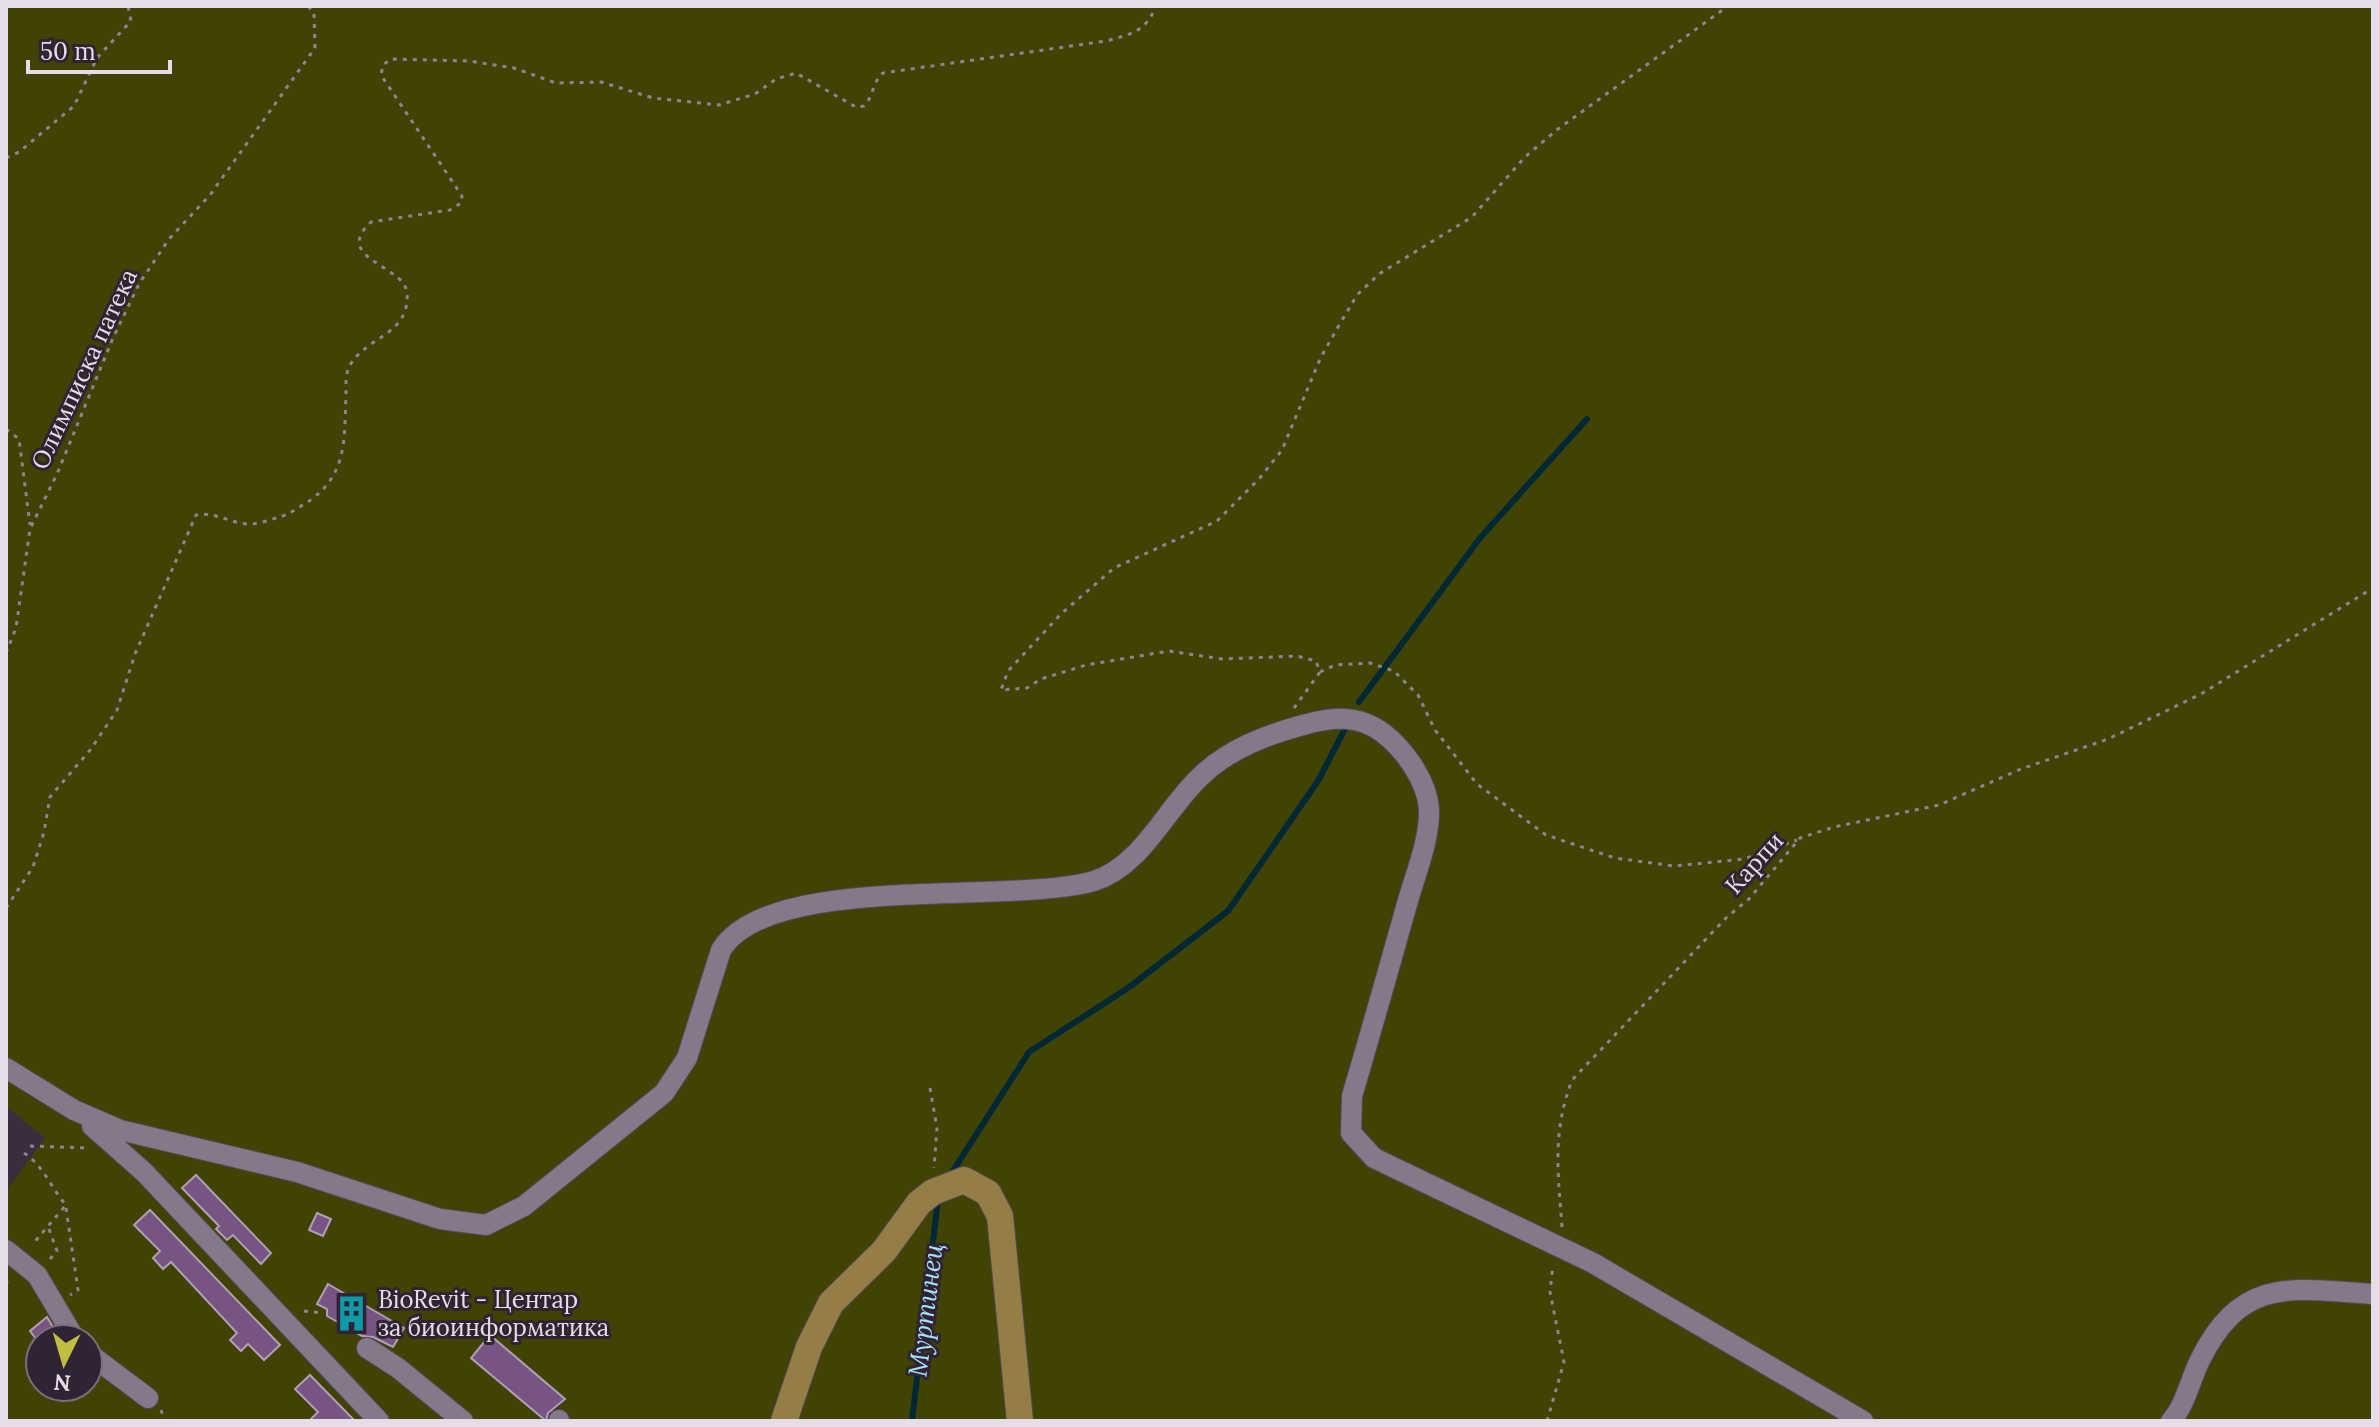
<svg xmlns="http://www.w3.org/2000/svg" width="2379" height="1427" viewBox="0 0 2379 1427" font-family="Lora,serif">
<rect width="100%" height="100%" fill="#3a2e3e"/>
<path fill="#404304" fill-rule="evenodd" d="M6 6H2373V1421H547L565 1399 490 1336 471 1359 546 1421H6V1191L45 1138 6 1106ZM328 1284 404 1328 393 1347 377 1338 371 1342 327 1316V1309L317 1303ZM40 1339H88V1387H40Z"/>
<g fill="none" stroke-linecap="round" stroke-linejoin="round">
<path stroke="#002835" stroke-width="6" d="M1359 702 1480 538 1587 419
M951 1174 1029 1052 1128 988 1228 911 1318 781 1348 723
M912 1421 938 1199"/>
</g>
<path fill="#775484" stroke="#afa1b4" stroke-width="2" d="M196 1175 271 1253 261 1264 233 1235 227 1240 216 1229 219 1226 182 1188Z
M150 1210 280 1345 264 1360 248 1344 241 1351 230 1340 237 1333 171 1262 163 1269 153 1258 160 1251 134 1225Z
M317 1213 331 1219 323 1236 309 1230Z
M328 1284 404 1328 393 1347 373 1337 362 1336 327 1316V1309L317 1304Z
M47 1317 60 1339H36L30 1331Z
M490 1335 565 1399 548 1413 546 1421 471 1358Z
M310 1375 355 1421H309L318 1412 295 1389Z"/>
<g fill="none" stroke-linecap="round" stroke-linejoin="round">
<defs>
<path id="minor" d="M6 1068 74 1110 120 1130 297 1172 440 1219 486 1225 524 1206 664 1093 687 1058 721 950C769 872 1012 905 1094 881 1142 866 1166 808 1201 776 1229 749 1266 735 1303 725 1331 717 1358 714 1383 733 1405 750 1427 781 1429 809 1430 840 1415 875 1407 904 1389 968 1371 1032 1352 1096L1351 1133 1374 1158 1593 1263 1863 1421
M92 1126 144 1172 379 1421
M6 1250 37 1275 75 1339
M367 1348 398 1368 463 1421
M88 1353 148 1398
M559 1421V1420
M2171 1421C2186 1404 2190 1380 2200 1360 2242 1275 2293 1289 2373 1294"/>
<path id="major" d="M784 1421 809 1347 831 1303 884 1251 919 1203 933 1192 964 1180 988 1193 1000 1216 1020 1421"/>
</defs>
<use href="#minor" stroke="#544a57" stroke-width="22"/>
<use href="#major" stroke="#544a57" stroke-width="28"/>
<path stroke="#8e8391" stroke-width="3" stroke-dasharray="4 6" stroke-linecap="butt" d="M6 158 19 152 74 106 97 58 131 21 128 6
M6 429 19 439 30 525
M6 653 16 628 30 529 57 474 113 338 139 284 169 239 210 195 315 48 314 13 308 6
M1320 672 1335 665 1370 663 1394 671 1418 695 1435 730 1477 784 1546 835 1615 858 1674 866 1744 859 1797 840
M1294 708 1320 672 1316 661 1297 656 1222 659 1169 651 1086 665 1041 679 1027 688 1001 690 1008 671 1061 614 1114 568 1217 521 1259 479 1282 450 1320 359 1338 327 1357 295 1379 274 1472 217 1525 157 1558 129 1728 6
M6 908 33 867 44 832 50 797 91 749 117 710 135 654 196 515C216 511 230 524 250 524 259 524 270 520 279 517 289 515 297 508 306 503 348 476 344 440 346 395 346 386 345 373 350 365 367 336 410 335 407 293 405 265 331 259 371 222L450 210 461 203 462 196 381 75 383 65 391 59 469 61 514 68 556 83 601 82 653 98 719 105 755 94 776 79 796 73 856 107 864 106C874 96 872 82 883 73L1106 41C1131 34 1146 32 1156 6
M930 1088 937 1128 934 1168
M30 1146 89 1148
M24 1153C43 1165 51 1188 66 1205L32 1245
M6 1177V1176
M66 1208 78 1290 70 1295
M1562 1227C1558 1172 1552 1133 1572 1080L1727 917 1749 899 1800 838 1834 827 1939 805 2021 769 2108 739 2201 694 2373 588
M49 1229 57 1251 49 1260
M6 1285 9 1276
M304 1311 324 1313
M161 1410 165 1421
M1547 1421 1564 1362 1550 1292 1553 1265"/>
<use href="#minor" stroke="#86788b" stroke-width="20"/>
<use href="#major" stroke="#957d46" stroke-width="26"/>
</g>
<defs>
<symbol id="building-bare" viewBox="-9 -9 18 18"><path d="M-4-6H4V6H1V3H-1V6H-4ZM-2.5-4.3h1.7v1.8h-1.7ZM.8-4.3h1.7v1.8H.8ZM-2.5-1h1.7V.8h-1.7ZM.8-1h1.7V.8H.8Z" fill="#0f9aa8" stroke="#302434" stroke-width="2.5" paint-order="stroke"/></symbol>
</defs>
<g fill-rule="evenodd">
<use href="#building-bare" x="326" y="1288" width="51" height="51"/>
</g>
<g text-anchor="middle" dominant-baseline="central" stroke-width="6" stroke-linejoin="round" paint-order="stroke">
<g font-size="24" fill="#e5dde7" stroke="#302434">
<text transform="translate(84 369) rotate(-65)">Олимписка патека</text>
<text transform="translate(1754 863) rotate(-48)">Карпи</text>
</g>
<g font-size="24" fill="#e5dde7" stroke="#302434" text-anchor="start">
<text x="378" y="1299">BioRevit - Центар<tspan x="378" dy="28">за биоинформатика</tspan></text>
</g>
<g font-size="26" font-style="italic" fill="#a5e1f8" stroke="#302434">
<text transform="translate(925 1310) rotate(-83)">Муртинец</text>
</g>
</g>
<rect width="2379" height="1427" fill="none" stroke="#e5dde7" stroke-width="16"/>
<g transform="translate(64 1363) rotate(185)"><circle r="38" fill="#302434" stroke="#786e7c" stroke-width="2"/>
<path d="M0-6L14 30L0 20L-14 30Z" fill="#c0be40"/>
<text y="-12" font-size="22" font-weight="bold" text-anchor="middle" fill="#e5dde7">N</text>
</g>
<path d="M28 60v12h142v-12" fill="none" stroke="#e5dde7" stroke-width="4"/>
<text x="40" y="60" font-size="24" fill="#e5dde7" stroke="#302434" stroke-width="6" paint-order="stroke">50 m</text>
</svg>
